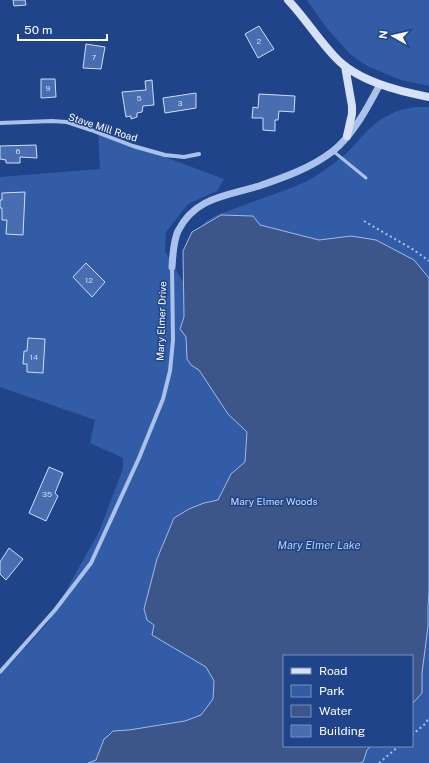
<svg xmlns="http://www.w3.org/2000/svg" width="429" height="763" viewBox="0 0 429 763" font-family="'Public Sans',sans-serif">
<rect width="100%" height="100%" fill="#1f4489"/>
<path fill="#335ca6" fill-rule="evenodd" d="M307 0H429V86L401 80 367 66 350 54 325 26Z
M415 107H429V763H0V675L46 625 50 619 99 532 123 468V458L90 443 95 420 0 387V177L100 169 98 132 224 179 217 191 188 204 166 232 165 251 186 287 195 233 206 221 217 215 291 188 307 181 319 174 333 164 347 153 368 130 381 119 397 111ZM284 656H412V746H284Z"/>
<path fill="#3c5689" stroke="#9ebbec" d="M221 215 253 216 260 225 319 240 351 236 376 240 414 260 429 278V589L428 608V626L422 673V693L412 704V656H284V746H371L367 750 363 762 360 763H88L96 760 104 739 108 736 113 731 129 730 185 721 201 715 213 699 214 681 206 667 152 635 154 625 147 620 144 609 157 559 174 518 189 509 204 503 218 500 231 474 245 462 247 432 228 414 199 370 191 365 187 359 186 337 180 329 184 317 183 251 192 232Z"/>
<path fill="#486db1" stroke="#cfdef8" d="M13 0H25L26 5 14 6Z
M259 26 274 49 258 58 245 34Z
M86 44 105 47 101 69 83 68Z
M41 79H55L56 97 41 98Z
M152 80 154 105 143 106 142 112 137 113V117L131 119V116L126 117 122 92 146 90 145 81Z
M196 93V108L165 113 163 98Z
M259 94 295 96 294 112 279 111 278 120H275V131L263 130V118H252L253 107 258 108Z
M36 145 37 158 20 157V163H6V160L0 159V146Z
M25 192 23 235 6 234 7 220H2V208H0V200H2V193Z
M86 263 105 282 92 297 73 277Z
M28 338 45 339 43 373 27 372V364H23L24 351H27Z
M49 467 63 473 55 493 58 496 46 521 29 513Z
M9 548 23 559 6 580 0 574V562Z"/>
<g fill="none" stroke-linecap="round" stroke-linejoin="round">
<path stroke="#aac1eb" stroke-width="2" stroke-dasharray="2 3" stroke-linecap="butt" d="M364 221 414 250 429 261
M412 735 426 723 429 717
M379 763 399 746"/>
<path stroke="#aac1eb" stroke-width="3" d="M333 151 366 178"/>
<path stroke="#aac1eb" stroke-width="4" d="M0 123 52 121 67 122 91 130 133 146 165 155 184 157 199 154
M0 672 55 610 91 563 139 458 163 399 170 371 173 340 172 267"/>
<path stroke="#aac1eb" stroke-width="7" d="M172 267C173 255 173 242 178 231 195 197 227 196 259 186 285 177 311 168 333 151 353 135 368 107 380 84"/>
<path stroke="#d6e1f8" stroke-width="8" d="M288 0C305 18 318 39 335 57 357 81 398 91 429 97
M345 66 352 106V114L347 136"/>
</g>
<g text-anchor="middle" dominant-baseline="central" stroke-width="3" stroke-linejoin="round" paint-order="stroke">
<g font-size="8" fill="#d1daec">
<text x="259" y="41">2</text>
<text x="94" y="57">7</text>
<text x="48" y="88">9</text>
<text x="139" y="98">5</text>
<text x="180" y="103">3</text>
<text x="18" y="151">6</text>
<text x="89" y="280">12</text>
<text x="34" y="357">14</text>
<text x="47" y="494">35</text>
</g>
<g font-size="10" fill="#fff" stroke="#1f4489">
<text transform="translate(103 127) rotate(18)">Stave Mill Road</text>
<text transform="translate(161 321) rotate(-88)">Mary Elmer Drive</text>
</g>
<g font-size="10" fill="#cfdef8" stroke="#1f4489">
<text x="274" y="501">Mary Elmer Woods</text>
</g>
<g font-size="11" font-style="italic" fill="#b6ccf2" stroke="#1f4489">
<text x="319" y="545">Mary Elmer Lake</text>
</g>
</g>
<rect x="283" y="655" width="130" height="92" fill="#1f4489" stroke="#798fb8"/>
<rect x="291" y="668" width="20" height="6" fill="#d6e1f8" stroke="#798fb8"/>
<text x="319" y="675" font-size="12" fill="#ffffff">Road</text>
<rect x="291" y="685" width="20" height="12" fill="#335ca6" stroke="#798fb8"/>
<text x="319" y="695" font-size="12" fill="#ffffff">Park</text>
<rect x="291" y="705" width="20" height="12" fill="#3c5689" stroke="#798fb8"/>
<text x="319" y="715" font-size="12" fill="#ffffff">Water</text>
<rect x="291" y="725" width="20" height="12" fill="#486db1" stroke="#798fb8"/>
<text x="319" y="735" font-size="12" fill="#ffffff">Building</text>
<g transform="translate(393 36) rotate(278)" stroke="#1f4489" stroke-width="3" paint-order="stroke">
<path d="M0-3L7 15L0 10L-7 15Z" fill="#ffffff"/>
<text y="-6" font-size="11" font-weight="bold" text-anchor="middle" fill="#ffffff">N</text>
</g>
<path d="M18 34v6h89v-6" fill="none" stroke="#ffffff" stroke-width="2"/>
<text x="24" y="34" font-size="12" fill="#ffffff" stroke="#1f4489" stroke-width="3" paint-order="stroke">50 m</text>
</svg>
